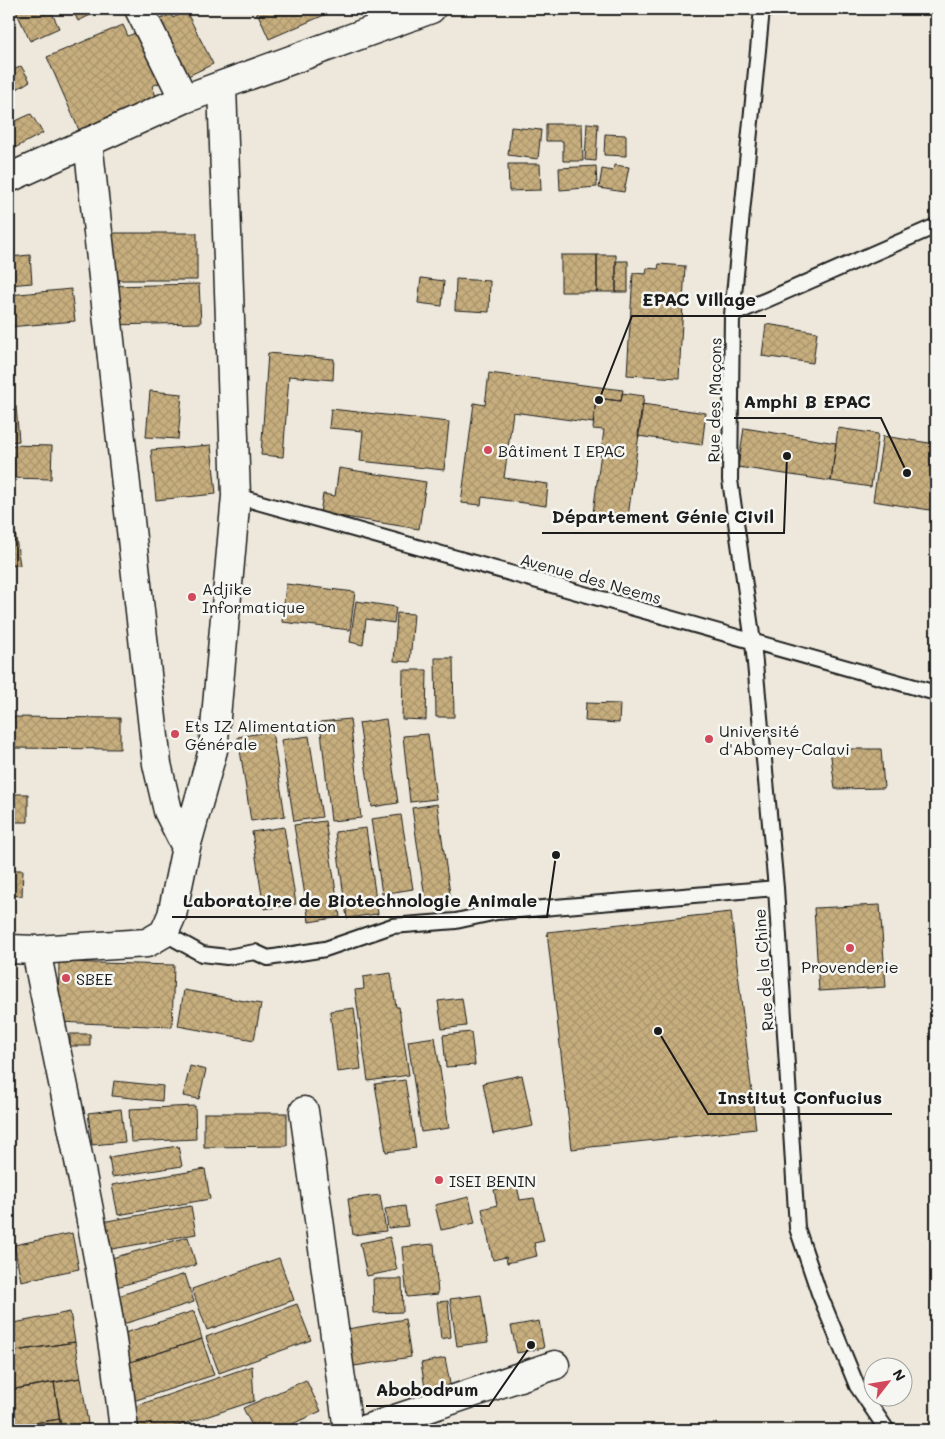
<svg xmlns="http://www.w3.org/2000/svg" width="945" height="1439" viewBox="0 0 945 1439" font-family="Mali,sans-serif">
<defs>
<pattern id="building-cross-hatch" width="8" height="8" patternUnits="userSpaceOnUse" patternTransform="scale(1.25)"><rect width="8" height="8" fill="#c7ae7e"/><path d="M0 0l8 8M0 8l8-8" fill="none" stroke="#aa956c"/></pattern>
</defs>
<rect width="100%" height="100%" fill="#ede8db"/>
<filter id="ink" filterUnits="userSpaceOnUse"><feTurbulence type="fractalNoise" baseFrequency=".02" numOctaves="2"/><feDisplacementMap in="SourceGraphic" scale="10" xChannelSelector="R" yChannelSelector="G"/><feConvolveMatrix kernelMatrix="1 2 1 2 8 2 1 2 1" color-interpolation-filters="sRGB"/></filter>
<g filter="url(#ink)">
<path fill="url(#building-cross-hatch)" stroke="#1c1c1c" d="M15 9H50L59 28 30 41Z
M72 9H103L78 21Z
M265 9H338L269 39 257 12Z
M186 11 213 64 188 76 159 20 171 14 173 18Z
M123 25 128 36 142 30 164 81 152 86 156 96 79 130 47 57Z
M21 66 30 81 9 94V73Z
M31 114 43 133 9 151V124Z
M587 123 598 124 596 161 585 160Z
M546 124H582L583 161H563V141H546Z
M511 127 541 130 538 159 508 155Z
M605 134 626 135V156L604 155Z
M508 164H540L541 190 509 191Z
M614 165 629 167 624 192 599 188 602 169 613 171Z
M596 166 597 187 560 190 559 168Z
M106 233H197V280H106Z
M30 255 32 283 9 285V257Z
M561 255H597V292H561Z
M597 255H616V292H597Z
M616 261H628V292H616Z
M659 264 685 266 679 378 627 375 633 273 646 274 647 268 658 269Z
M421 278 444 281 442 306 418 303Z
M456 279 490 281 489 312 455 310Z
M199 284 201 323 110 325 109 286Z
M71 289 75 321 9 327V295Z
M766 324 817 332 813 363 762 356Z
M268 353 334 359 333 380 289 376 283 457 261 455Z
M489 373 623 390 621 401 596 398 593 423 513 412 504 478 548 484 546 506 482 497 481 505 461 503 474 403 485 405Z
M150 391 182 394 178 439 146 437Z
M622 393 644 396 628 517 593 513 604 430 593 429 596 398 621 401Z
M642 404 706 413 702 445 638 436Z
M16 406 19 441 9 442V407Z
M331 409 449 422 444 470 360 461 363 431 329 428Z
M744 428 836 443 831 481 738 467Z
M838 428 878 434 871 487 831 481Z
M883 436 936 444V511L873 501Z
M9 445 52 446 51 479 9 478Z
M211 445 216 494 156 500 151 450Z
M339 468 426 482 419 529 320 513 323 494 335 496Z
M15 532 20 565 9 566V533Z
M286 584 355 592 350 630 282 622Z
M356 601 396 607 394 623 366 619 363 645 350 642Z
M397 613 414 614 410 662 394 661Z
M435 658H453L454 717H436Z
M403 670H427L426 720 402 719Z
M586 703 620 704 619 723 585 721Z
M9 717 120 718V749L9 748Z
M350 719 361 818 331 821 320 722Z
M386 719 398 803 372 807 359 723Z
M272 731 285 816 251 821 238 737Z
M428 734 436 799 410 802 403 736Z
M309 736 322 817 294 821 281 740Z
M830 749H881L884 788 835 789Z
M9 794H28V822H9Z
M437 804 451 901 426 905 412 808Z
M401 815 413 889 382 894 371 819Z
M325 821 340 917 309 922 294 825Z
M284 827 296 904 264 909 252 832Z
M366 828 378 914 347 918 335 832Z
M9 870H23L22 896 9 895Z
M880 905 886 987 819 991 814 908Z
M731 912 756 1129 572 1149 547 932Z
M59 962 174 965 172 1027 58 1022Z
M391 973 396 1007H399L409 1075 368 1081 355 990 364 989 363 977Z
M184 990 261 1004 254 1040 178 1026Z
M462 998 466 1026 442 1029 438 1001Z
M354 1008 361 1069 337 1072 330 1011Z
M471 1032 475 1065 446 1067 443 1035Z
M70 1034H90V1046H70Z
M435 1037 449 1128 421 1132 408 1041Z
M190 1066 206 1070 199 1099 183 1096Z
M522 1075 533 1126 493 1134 483 1083Z
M405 1080 416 1148 386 1152 375 1084Z
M114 1081 163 1086 162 1101 112 1096Z
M195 1106 196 1139 131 1142 129 1109Z
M121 1109 125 1142 92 1145 88 1113Z
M204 1113H287V1146L204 1147Z
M178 1146 182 1166 112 1177 109 1157Z
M205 1169 210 1199 118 1215 112 1185Z
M517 1186 520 1200 534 1198 544 1241 534 1243 537 1256 507 1263 506 1257 493 1260 482 1209 497 1205 494 1190Z
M380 1195 386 1231 353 1235 348 1199Z
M469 1197 475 1223 441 1230 435 1205Z
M191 1206 196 1234 101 1251 96 1223Z
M405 1206 408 1226 388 1228 385 1209Z
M72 1233 79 1269 21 1281 14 1245Z
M188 1237 196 1265 109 1289 101 1261Z
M390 1237 397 1270 367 1276 360 1243Z
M434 1244 438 1294 407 1297 402 1247Z
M279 1258 294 1300 207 1330 192 1289Z
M185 1274 194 1302 117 1326 109 1299Z
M373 1279H402L403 1312 374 1313Z
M481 1295 488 1342 457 1346 450 1299Z
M448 1301 451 1337 441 1339 437 1302Z
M297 1304 311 1340 219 1373 206 1337Z
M194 1311 202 1339 124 1364 115 1336Z
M70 1312 75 1342 9 1352V1324Z
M405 1319 411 1357 342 1368 336 1331Z
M539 1321 544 1348 517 1353 511 1326Z
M202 1339 214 1375 127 1403 124 1364Z
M75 1342 81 1378 9 1390V1352Z
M445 1358 451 1389 426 1394 421 1363Z
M252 1366 254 1401 166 1430H134L127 1409Z
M81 1378 89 1430H61L54 1382Z
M306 1380 321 1411 279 1430H254L243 1408Z
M54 1382 60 1419 9 1427V1390Z
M60 1419 61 1430H9V1427Z"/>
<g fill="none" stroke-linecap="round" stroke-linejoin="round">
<defs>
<path id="lane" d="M762 9 732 315 730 480 753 642 776 888 797 1228 819 1293 857 1386 887 1430
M732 315 936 226
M236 496 936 693
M164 933 202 954 227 957 255 952 268 958 325 949 392 926 456 921 497 912 776 888"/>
<path id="street" d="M139 9 184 99
M88 142 157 764 168 811 186 847
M9 178 184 99 431 9
M9 949 36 950 147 943 164 933 172 915 186 847 213 750 236 496 222 86
M36 950C67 1110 106 1268 124 1430
M304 1111 348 1430
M363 1430 555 1365"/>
</defs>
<use href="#lane" stroke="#1c1c1c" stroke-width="18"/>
<use href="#street" stroke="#1c1c1c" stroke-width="31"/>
<use href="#lane" stroke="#f6f6f2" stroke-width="14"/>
<use href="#street" stroke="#f6f6f2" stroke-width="28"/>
</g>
</g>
<g fill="#d1495b" stroke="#f6f6f2" stroke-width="2">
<circle cx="488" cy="450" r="5"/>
<circle cx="192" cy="597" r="5"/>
<circle cx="175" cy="734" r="5"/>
<circle cx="709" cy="739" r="5"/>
<circle cx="850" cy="948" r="5"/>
<circle cx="66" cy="978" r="5"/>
<circle cx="439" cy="1180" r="5"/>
</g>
<g text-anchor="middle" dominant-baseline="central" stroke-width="5" stroke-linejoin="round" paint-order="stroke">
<g font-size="16" fill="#1c1c1c" stroke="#f6f6f2">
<text transform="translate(714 400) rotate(-89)">Rue des Maçons</text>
<text transform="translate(591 578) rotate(16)">Avenue des Neems</text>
<text transform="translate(763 970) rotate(-94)">Rue de la Chine</text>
</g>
<g font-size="16" fill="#1c1c1c" stroke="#f6f6f2" text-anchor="start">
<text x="498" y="450">Bâtiment I EPAC</text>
<text x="202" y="588">Adjike<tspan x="202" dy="18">Informatique</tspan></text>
<text x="185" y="725">Ets IZ Alimentation<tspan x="185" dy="18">Générale</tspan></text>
<text x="719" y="730">Université<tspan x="719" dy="18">d'Abomey-Calavi</tspan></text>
<text x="850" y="966" text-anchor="middle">Provenderie</text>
<text x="76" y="978">SBEE</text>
<text x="449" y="1180">ISEI BENIN</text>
</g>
</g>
<path fill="none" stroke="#1c1c1c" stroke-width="2" d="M599 400L632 316H766M907 473L881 418H734M787 456L784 533H542M556 855L547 917H172M658 1031L708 1114H892M531 1345L489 1406H366"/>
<g fill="#1c1c1c" stroke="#f6f6f2" stroke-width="2">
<circle cx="599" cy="400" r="5"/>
<circle cx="907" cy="473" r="5"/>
<circle cx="787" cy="456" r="5"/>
<circle cx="556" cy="855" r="5"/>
<circle cx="658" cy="1031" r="5"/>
<circle cx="531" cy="1345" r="5"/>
</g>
<g font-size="18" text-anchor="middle" font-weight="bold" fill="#1c1c1c" stroke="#f6f6f2" stroke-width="5" stroke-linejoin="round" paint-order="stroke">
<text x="699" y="306">EPAC Village</text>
<text x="807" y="408">Amphi B EPAC</text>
<text x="663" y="523">Département Génie Civil</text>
<text x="360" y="907">Laboratoire de Biotechnologie Animale</text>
<text x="800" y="1104">Institut Confucius</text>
<text x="427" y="1396">Abobodrum</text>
</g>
<rect width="945" height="1439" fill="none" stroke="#f6f6f2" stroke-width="30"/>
<rect x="15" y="15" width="915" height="1409" fill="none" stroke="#1c1c1c" stroke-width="2" filter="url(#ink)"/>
<g transform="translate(888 1382) rotate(59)"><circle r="24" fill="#f6f6f2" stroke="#9f9f9c"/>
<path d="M0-4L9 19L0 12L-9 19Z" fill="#d1495b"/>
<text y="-8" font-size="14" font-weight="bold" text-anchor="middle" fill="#1c1c1c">N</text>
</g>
</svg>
